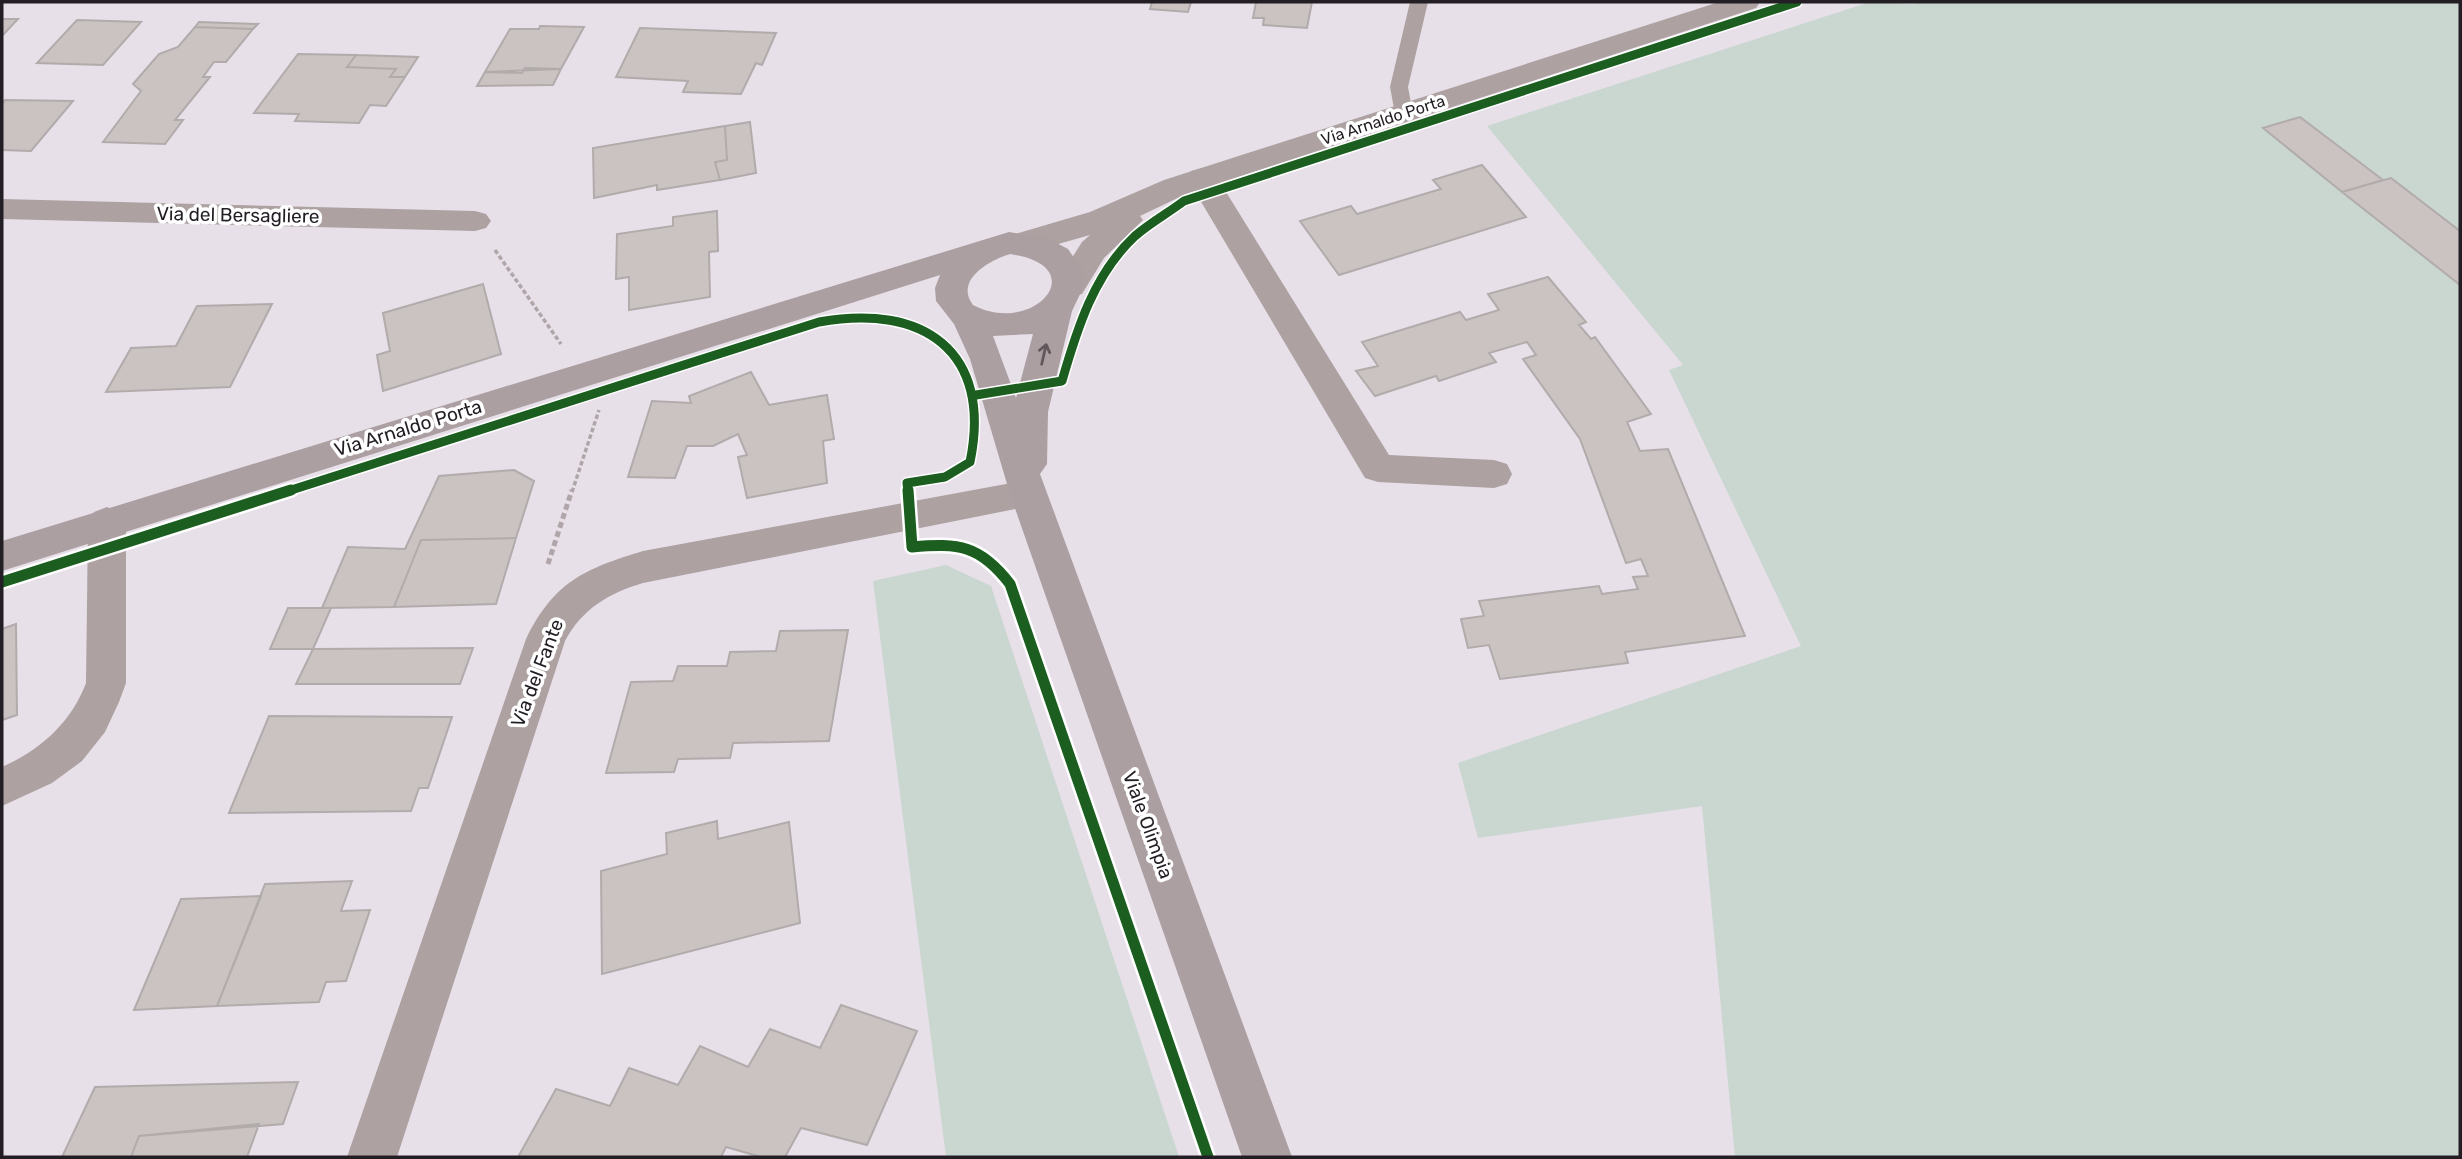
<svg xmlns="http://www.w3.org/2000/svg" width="2462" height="1159" viewBox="0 0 2462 1159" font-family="Rubik,sans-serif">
<rect width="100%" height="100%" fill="#e7e0e8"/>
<path fill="#cad6d0" d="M1870 2 1913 4 1922 2H2460V1157H1735L1702 806 1478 838 1458 763 1801 646 1669 370 1683 365 1487 126Z
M946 565 991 586 1179 1157H946L873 581Z"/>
<path fill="#cac3c2" stroke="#b1abac" stroke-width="2" d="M1152 2H1191L1188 12 1150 9Z
M1256 2H1312L1307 28 1263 25 1264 18H1253Z
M2 19H18L2 36Z
M77 20 141 22 103 65 37 63Z
M199 22 258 24 253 29 195 27Z
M540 26 584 27 561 69 485 72 510 29H539Z
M195 27 253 29 226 62H214L203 77H210L175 120H183L165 144 103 142 141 91 133 84 159 54 178 47Z
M640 28 776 33 762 65 756 63 741 94 683 92 688 81 616 77Z
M298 54 356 55 347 67 396 69 390 77H405L386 106 370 105 359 123 295 121 299 114 254 113Z
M356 55 418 57 405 77H390L396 69 347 67Z
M525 68 561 69 553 85 477 86 485 72 522 73Z
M5 100 73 101 31 151 2 150V104Z
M2300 117 2383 180 2342 192 2263 128Z
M750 122 756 173 720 180 715 162 727 160 725 126Z
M725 126 727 160 715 162 720 180 657 190V185L594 198 593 148Z
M1482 165 1526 217 1339 275 1300 221 1351 206 1357 214 1441 189 1433 180Z
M2391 178 2460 231V285L2342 192Z
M717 211 718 251 709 252 710 297 629 310V277L616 279 617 234 673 226V217Z
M1548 277 1586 322 1579 325 1591 339 1595 337 1651 414 1627 422 1640 451 1668 449 1745 636 1625 652 1628 663 1500 679 1489 645 1468 648 1461 619 1484 616 1479 601 1599 586 1602 594 1638 589 1633 577 1648 576 1641 559 1626 563 1580 439 1523 359 1536 355 1527 342 1489 353 1496 362 1439 381 1436 376 1375 396 1356 371 1378 366 1362 342 1460 312 1466 320 1499 310 1488 294Z
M483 284 501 354 383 391 377 355 390 351 383 313Z
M272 304 230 387 106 392 131 348 176 346 197 306Z
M751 372 769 405 827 395 834 439 823 441 827 483 747 498 738 457 747 455 738 434 713 446H687L675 478 628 477 652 401 691 403 689 396Z
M514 470 534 481 516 538 421 540 394 607 322 608 348 547 405 549 439 476Z
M516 538 496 604 394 607 421 540Z
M288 608H331L313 649H270Z
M16 624 17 715 2 720V629Z
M848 630 829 741 733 743 730 758 678 759 674 772 606 773 631 682 673 681 678 666H727L730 652 776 651 780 631Z
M473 648 460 684H296L313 649Z
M269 716 452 717 428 788H419L411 811 229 813Z
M717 821 718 839 789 822 800 923 602 974 601 871 667 854 666 833Z
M352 881 341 911 370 910 346 981 326 982 319 1002 217 1006 265 884Z
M261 896 217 1006 134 1010 181 899Z
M841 1005 917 1031 867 1145 801 1128 785 1157H761L726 1147 721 1157H518L556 1089 610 1106 629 1068 678 1085 700 1046 748 1067 770 1029 820 1048Z
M298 1082 283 1124 139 1136 131 1157H62L95 1087Z
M259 1124 247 1157H131L139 1136Z"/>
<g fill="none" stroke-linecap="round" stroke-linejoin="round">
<path stroke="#b0a6aa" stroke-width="3.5" stroke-dasharray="4.5 2.5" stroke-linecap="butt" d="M495 250 561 344
M572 492 599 410"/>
<path stroke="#b0a6aa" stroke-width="5" stroke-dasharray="6 3.5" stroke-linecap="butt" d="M548 564 572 490"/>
<path fill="#ada1a2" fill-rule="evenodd" d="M1410 2H1428L1408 87 1413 114 1404 120 1395 114 1390 87Z"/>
<path fill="#ada1a2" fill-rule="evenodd" d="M1202 168 1213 171 1389 455 1494 460 1507 464 1512 474 1507 484 1494 488 1378 482 1365 478 1187 178 1191 171Z
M2 199 475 211 486 214 491 221 486 228 475 231 2 219Z
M1028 480 1041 484 1046 494 1041 504 643 583C609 593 582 609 565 641L397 1157H347L526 639C554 582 584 569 643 551Z
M107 507 120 512 126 522V683L119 702 105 732 82 761 52 783 2 806V767C40 750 71 723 86 683L88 522 94 512Z"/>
<path fill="#ada1a2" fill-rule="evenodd" d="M1719 2H1760L1756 8 1186 194 1140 216 1143 220 1104 258 1082 294 1070 297 1058 294 1054 286 1082 242 1090 235 1023 254 1012 251 1007 243 1012 235 1090 212 1164 180Z"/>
<path fill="#ac9fa2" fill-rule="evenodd" d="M1009 232 1049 239 1068 249 1083 271 1084 286 1072 311 1048 412 1047 464 1040 474 1292 1157H1242L1010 494 970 359 954 324 936 301 935 288 940 275 2 571V541ZM1010 254C1095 266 1034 337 973 305 954 280 990 260 1010 254ZM1033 334 1016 398 993 336Z"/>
<defs>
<path id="cycleway-far1" d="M976 395 1062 381C1077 329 1094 274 1135 236 1150 223 1168 213 1184 201L1797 2
M285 492 819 322C923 303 993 351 970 462L945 477 907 483 908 492"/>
<path id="cycleway" d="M908 490 912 547C959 543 980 545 1010 584L1208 1157
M2 582 291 490"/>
</defs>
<use href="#cycleway-far1" stroke="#fff" stroke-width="12"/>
<use href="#cycleway" stroke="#fff" stroke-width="16"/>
<use href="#cycleway-far1" stroke="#1b5e20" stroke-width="9"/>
<use href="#cycleway" stroke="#1b5e20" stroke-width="11"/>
</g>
<defs><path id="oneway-shaft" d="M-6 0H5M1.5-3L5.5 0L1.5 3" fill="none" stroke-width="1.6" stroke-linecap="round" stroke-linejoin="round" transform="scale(1.75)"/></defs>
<use stroke="#60585d" href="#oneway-shaft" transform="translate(1044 354) rotate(-77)"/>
<g text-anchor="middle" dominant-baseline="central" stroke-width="7" stroke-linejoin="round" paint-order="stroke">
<g font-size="16" fill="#221e24" stroke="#fff">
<text transform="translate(1383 120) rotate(-18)">Via Arnaldo Porta</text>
</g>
<g font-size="19" fill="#221e24" stroke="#fff">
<text transform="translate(238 215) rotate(1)">Via del Bersagliere</text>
<text transform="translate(408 428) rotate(-17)">Via Arnaldo Porta</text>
<text transform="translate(537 673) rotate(-69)">Via del Fante</text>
<text transform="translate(1148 825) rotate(70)">Viale Olimpia</text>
</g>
</g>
<rect width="2462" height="1159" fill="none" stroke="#221e24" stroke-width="7"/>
</svg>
